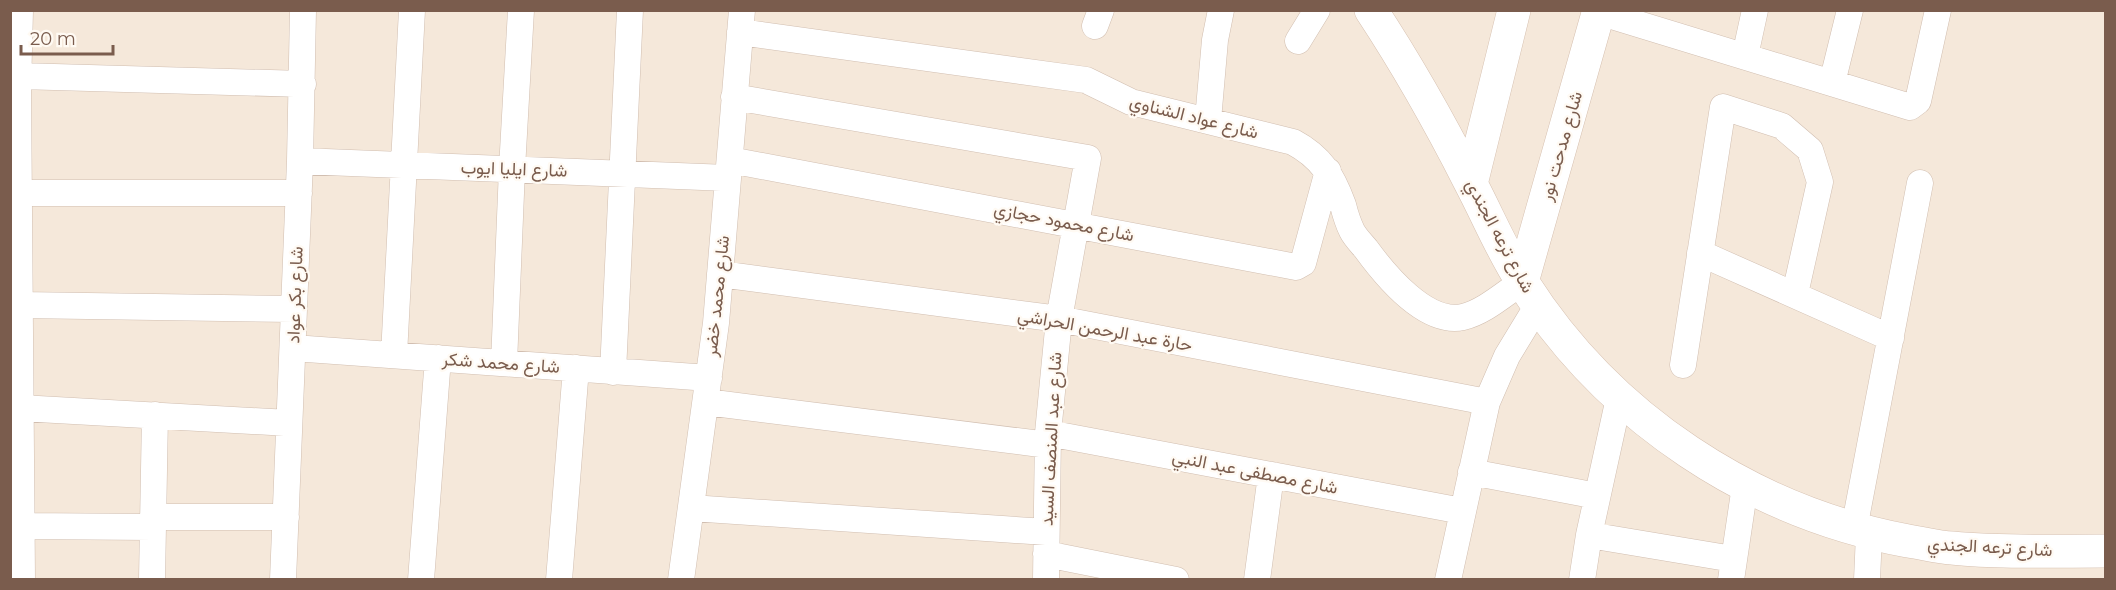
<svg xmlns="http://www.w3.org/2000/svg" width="2116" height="590" viewBox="0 0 2116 590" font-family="Montserrat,Vazirmatn,sans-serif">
<rect width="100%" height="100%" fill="#fdf6ec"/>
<path fill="#f5e8da" d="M10 11H2105V579H11Z"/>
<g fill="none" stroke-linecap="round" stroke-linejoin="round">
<defs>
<path id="street" d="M20 10 18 88 22 580
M1599 12 1910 107 1918 101 1938 10
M1095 26 1101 10
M740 32 1086 80 1131 102 1293 142C1321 157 1332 175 1343 205 1345 213 1348 223 1352 231 1355 237 1361 243 1366 249 1385 275 1426 325 1463 317 1484 312 1504 294 1522 282
M1298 41 1317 10
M1745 56 1755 10
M19 76 303 84
M1832 83 1850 10
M734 97 1088 158 1059 319 1048 433 1046 580
M1208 120 1215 40 1221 10
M730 160 1296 267 1303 263 1328 171
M300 161 728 178
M10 193H299
M1700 253 1891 338
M720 274 1059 319 1487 402
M20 305 294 309
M293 348 709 378
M394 355 412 10
M504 363 512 169 521 10
M1683 365 1723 107 1782 126 1810 150 1820 182 1795 294
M613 372 630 10
M706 402 1048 445
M20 408 289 423
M1048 433 1462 511
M1471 472 1597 496
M691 508 1046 532
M154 517H286
M22 526 153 527
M1854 529 1920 183
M1589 535 1733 559
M1046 554 1176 580
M152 580 155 415
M283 580 300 161 303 10
M421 580 438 358
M559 580 576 368
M681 580 716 323 742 10
M1257 580 1271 475
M1448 580 1487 402 1507 356 1538 305
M1582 580 1589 535 1619 398
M1731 580 1745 486
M1867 580 1869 534"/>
<path id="secondary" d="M1371 10C1408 66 1440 123 1470 182 1488 216 1502 251 1523 283 1609 418 1751 512 1908 541 1922 543 1937 547 1952 548 2002 553 2055 551 2106 551
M1471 184 1514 10
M1522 282 1599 10"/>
</defs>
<use href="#street" stroke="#d1beb0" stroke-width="27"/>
<use href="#secondary" stroke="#d6c0b0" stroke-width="34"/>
<use href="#street" stroke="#fff" stroke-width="26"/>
<use href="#secondary" stroke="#fff" stroke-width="33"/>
</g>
<g text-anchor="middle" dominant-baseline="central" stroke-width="4.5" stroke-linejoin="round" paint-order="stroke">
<g font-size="18" fill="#7a5c4d" stroke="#fffaf3">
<text transform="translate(1194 117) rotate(14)">شارع عواد الشناوي</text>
<text transform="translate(1561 146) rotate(-74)">شارع مدحت نور</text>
<text transform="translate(514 169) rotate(2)">شارع ايليا ايوب</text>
<text transform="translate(1064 222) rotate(11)">شارع محمود حجازي</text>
<text transform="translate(1500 236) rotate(62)">شارع ترعه الجندي</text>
<text transform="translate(295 295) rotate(-88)">شارع بكر عواد</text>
<text transform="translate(717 296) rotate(-84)">شارع محمد خضر</text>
<text transform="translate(1105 330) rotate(10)">حارة عبد الرحمن الحراشي</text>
<text transform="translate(501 363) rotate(4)">شارع محمد شكر</text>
<text transform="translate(1051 439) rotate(-87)">شارع عبد المنصف السيد</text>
<text transform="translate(1255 472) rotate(11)">شارع مصطفى عبد النبي</text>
<text transform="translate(1990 547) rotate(3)">شارع ترعه الجندي</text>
</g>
</g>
<rect width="2116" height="590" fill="none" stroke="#7a5c4d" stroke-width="24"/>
<path d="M21 45v9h92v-9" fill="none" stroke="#7a5c4d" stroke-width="3"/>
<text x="30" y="45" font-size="18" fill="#7a5c4d" stroke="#fffaf3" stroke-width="4.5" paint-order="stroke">20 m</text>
</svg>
